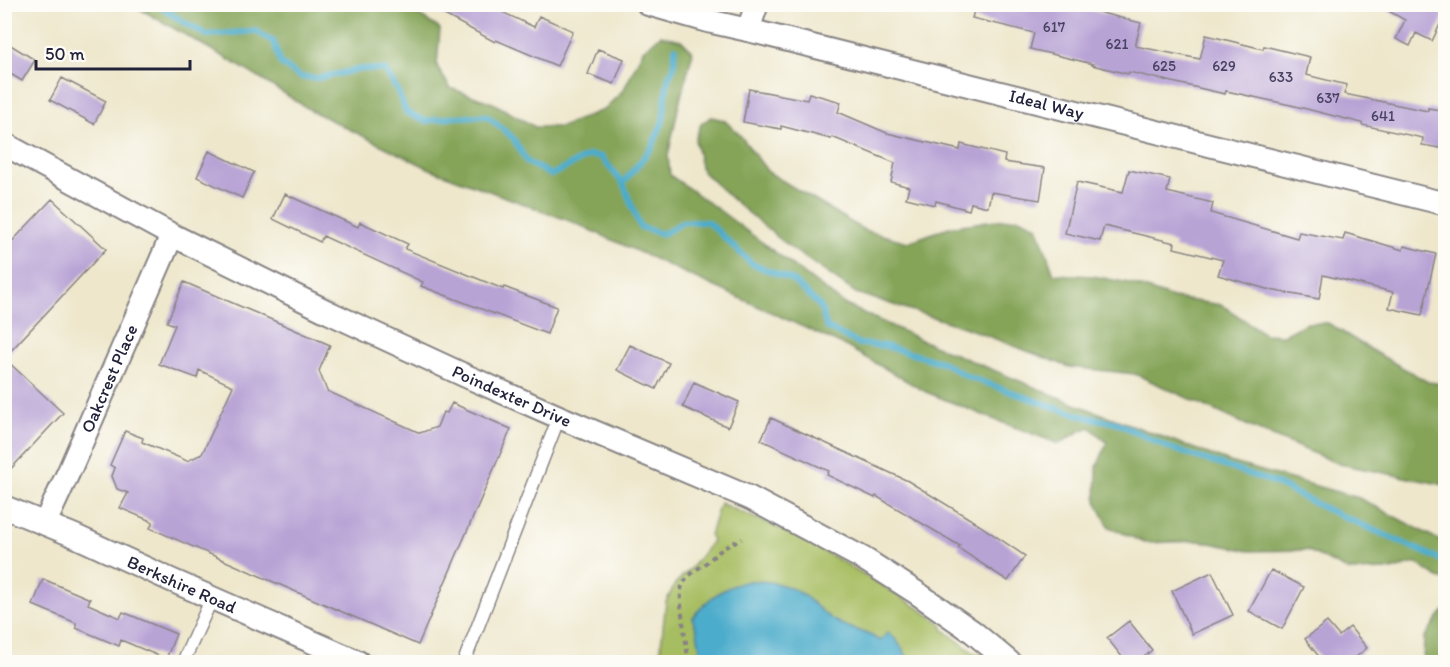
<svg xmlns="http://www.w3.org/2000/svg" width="1450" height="667" viewBox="0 0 1450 667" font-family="Itim,sans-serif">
<rect width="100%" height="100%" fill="#fdfcf7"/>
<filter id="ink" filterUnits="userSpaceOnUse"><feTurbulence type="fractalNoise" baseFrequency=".0167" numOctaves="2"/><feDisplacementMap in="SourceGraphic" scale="12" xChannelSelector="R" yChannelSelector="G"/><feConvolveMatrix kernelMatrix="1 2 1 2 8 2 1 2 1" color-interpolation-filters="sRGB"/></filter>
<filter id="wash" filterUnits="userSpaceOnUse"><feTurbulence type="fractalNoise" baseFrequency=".008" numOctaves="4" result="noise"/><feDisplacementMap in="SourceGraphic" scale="24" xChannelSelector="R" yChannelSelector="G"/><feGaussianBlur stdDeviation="1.35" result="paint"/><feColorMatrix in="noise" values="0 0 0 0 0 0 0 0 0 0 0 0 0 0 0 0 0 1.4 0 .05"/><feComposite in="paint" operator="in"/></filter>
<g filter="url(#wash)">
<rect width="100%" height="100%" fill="#eee7cc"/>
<path fill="#a7bd62" stroke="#64704e" stroke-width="1.5" d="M720 503C743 514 768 522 791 534 843 560 893 591 941 623L944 630 975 654H982L992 662H659L666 602 675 584 691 568 712 541 710 535Z"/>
<path fill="#85a458" stroke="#54634a" stroke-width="1.5" d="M275 5H403L440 29 437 66 450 88 493 103 535 127H561L605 109 624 89 643 50 661 35 681 40 693 52 679 104 668 156 670 175 715 207 844 304 926 342 1075 404 1230 462 1359 498 1445 543V580L1438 578 1416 563 1391 570 1349 571 1307 550 1250 551 1200 541 1145 543 1109 527 1096 501 1097 467 1107 443 1090 427 1080 431 1059 444 993 419 926 392 847 347 575 223 430 169 312 111 243 68 133 5Z
M711 117 724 120 740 135 768 172 864 230 908 242 949 227 988 221 1019 218 1037 226 1054 274 1093 276 1129 283 1173 298 1222 305 1265 334 1283 335 1306 323H1328L1373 351 1428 382 1445 384V485L1339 464 1251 427 1135 374 1069 367 964 327 856 293 788 246 732 199 702 171 695 140 701 124Z
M1445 610V662H1423L1424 638 1439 616Z"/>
<path fill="#4caccb" stroke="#376783" stroke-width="1.5" d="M749 581C771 581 790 584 807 598 817 606 825 616 837 622 851 630 867 631 880 641L888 632C898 641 905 650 909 662H702L697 631 692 618C708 598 724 586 749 581Z"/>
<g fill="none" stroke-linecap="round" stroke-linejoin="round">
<path stroke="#4caccb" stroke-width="6" d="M157 4 183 22 207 35 256 31 274 42 280 63 300 77 318 78 362 69 385 70 397 90 406 112 425 121 455 117 487 116 513 138 527 162 551 175 590 155 601 157 623 183 640 227 663 234 683 222H708L752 264 792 280 820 306 827 328 860 344 885 346 944 363 966 376 1054 407 1086 417 1117 423 1167 447 1275 483 1326 509 1446 562
M623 183 652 147 663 121 667 85 669 76 674 67 675 48"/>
</g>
<g id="blocks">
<path fill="#b8a3d5" d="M424 4H485L534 27 539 16 573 31 557 66 496 40 495 42Z
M976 4H1079L1078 7 1141 23 1135 46 1200 59 1206 35 1263 49 1264 46 1310 57 1306 75 1347 85 1344 94 1428 111V108L1446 111V149L1422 145 1423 138 1362 125V123L1295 106 1226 91 1225 94 1129 72 1128 74 1092 65 1093 64 1030 49 1034 33 972 18Z
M1376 4H1446V12L1432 41 1416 33 1410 46 1396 39 1405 20Z
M4 41 35 60 22 81 4 70Z
M598 49 624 59 614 84 588 74Z
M62 78 106 101 94 124 50 100Z
M749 89 807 100 809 93 841 102 838 112 887 133 960 150 961 144 1005 155 1004 162 1045 168 1040 200 991 192 988 207 971 203 969 210 936 201 935 205 906 198 909 187 891 182 895 163 832 137 831 139 781 126V129L743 122Z
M209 151 254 172 242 198 197 177Z
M1129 170 1170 179 1167 192 1213 203 1211 213 1297 238 1299 232 1343 240 1345 233 1403 250 1404 246 1436 254 1422 315 1389 308 1393 292 1323 275 1319 299 1270 290 1218 275 1223 260 1174 248 1175 243 1104 226 1100 241 1065 233 1077 182 1123 192Z
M285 194 358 227 360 222 408 244 405 249 503 289 504 287 557 307 547 334 421 286 423 282 323 236 320 242 273 219Z
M52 199 106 249 4 358V250Z
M184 282 330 345 319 371 327 391 420 433 437 427 443 412 447 413 452 403 511 429 418 645 150 528 153 522 120 508 128 493 117 489 112 476 115 468 110 465 125 431 143 438 142 442 187 461 202 454 233 386 199 370 197 378 159 364 175 325 167 322Z
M630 345 669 363 656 389 617 370Z
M4 358 63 413 4 476Z
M694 382 739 402 728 427 683 407Z
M771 418 908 481 970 519 1025 556 1008 581 958 548 960 546 876 496 875 498 827 475 829 471 761 440Z
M1271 570 1304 587 1282 629 1249 611Z
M1212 572 1233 615 1192 634 1172 591Z
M43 579 90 599 88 604 120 618 123 612 176 634 166 659 121 640 119 646 76 628V623L33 605Z
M1129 621 1152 650 1137 663H1127L1107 638Z
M1327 622 1339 636 1350 627 1367 648 1349 663H1324L1305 639Z"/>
</g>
</g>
<g filter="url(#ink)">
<use href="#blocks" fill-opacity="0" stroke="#888484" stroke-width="1.5"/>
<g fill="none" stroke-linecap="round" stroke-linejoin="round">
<defs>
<path id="service" d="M183 662 212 598
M464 662 559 417"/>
<g id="minor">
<path id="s1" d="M648 4 708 21 748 30 1446 204"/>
<path d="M748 30 757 4"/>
<path id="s2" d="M4 144 172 235 330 313 466 376 559 417 750 498 864 559 917 593 973 632 1009 662"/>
<path id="s3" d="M4 507 75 536 171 580 358 662"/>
<path id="s4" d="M45 523 70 469 172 235"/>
</g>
</defs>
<use href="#service" stroke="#888484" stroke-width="15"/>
<use href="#minor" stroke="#888484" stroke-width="26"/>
<path stroke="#888484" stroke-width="4" stroke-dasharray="4.5 4.5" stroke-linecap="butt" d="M688 662C688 646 676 595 683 584 688 575 699 568 707 562 717 553 729 543 742 539"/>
<use href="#service" stroke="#fff" stroke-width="12"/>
<use href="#minor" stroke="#fff" stroke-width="22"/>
</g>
</g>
<g text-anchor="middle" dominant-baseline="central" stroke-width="6" stroke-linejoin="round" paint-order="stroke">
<g font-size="15" fill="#484262">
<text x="1054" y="27">617</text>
<text x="1117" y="44">621</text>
<text x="1164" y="66">625</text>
<text x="1224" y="66">629</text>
<text x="1281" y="77">633</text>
<text x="1328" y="98">637</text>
<text x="1383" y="116">641</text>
</g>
<g font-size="18" fill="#22223b" stroke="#fdfcf7">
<text stroke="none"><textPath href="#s1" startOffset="411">Ideal Way</textPath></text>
<text stroke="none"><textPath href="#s4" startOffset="158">Oakcrest Place</textPath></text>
<text stroke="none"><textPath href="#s2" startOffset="567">Poindexter Drive</textPath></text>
<text stroke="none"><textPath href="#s3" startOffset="194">Berkshire Road</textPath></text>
</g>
</g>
<rect width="1450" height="667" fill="none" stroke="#fdfcf7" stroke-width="24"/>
<path d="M36 60v9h154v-9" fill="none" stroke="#22223b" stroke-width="3"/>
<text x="45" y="60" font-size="18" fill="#22223b" stroke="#fdfcf7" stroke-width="4.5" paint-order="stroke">50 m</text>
</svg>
